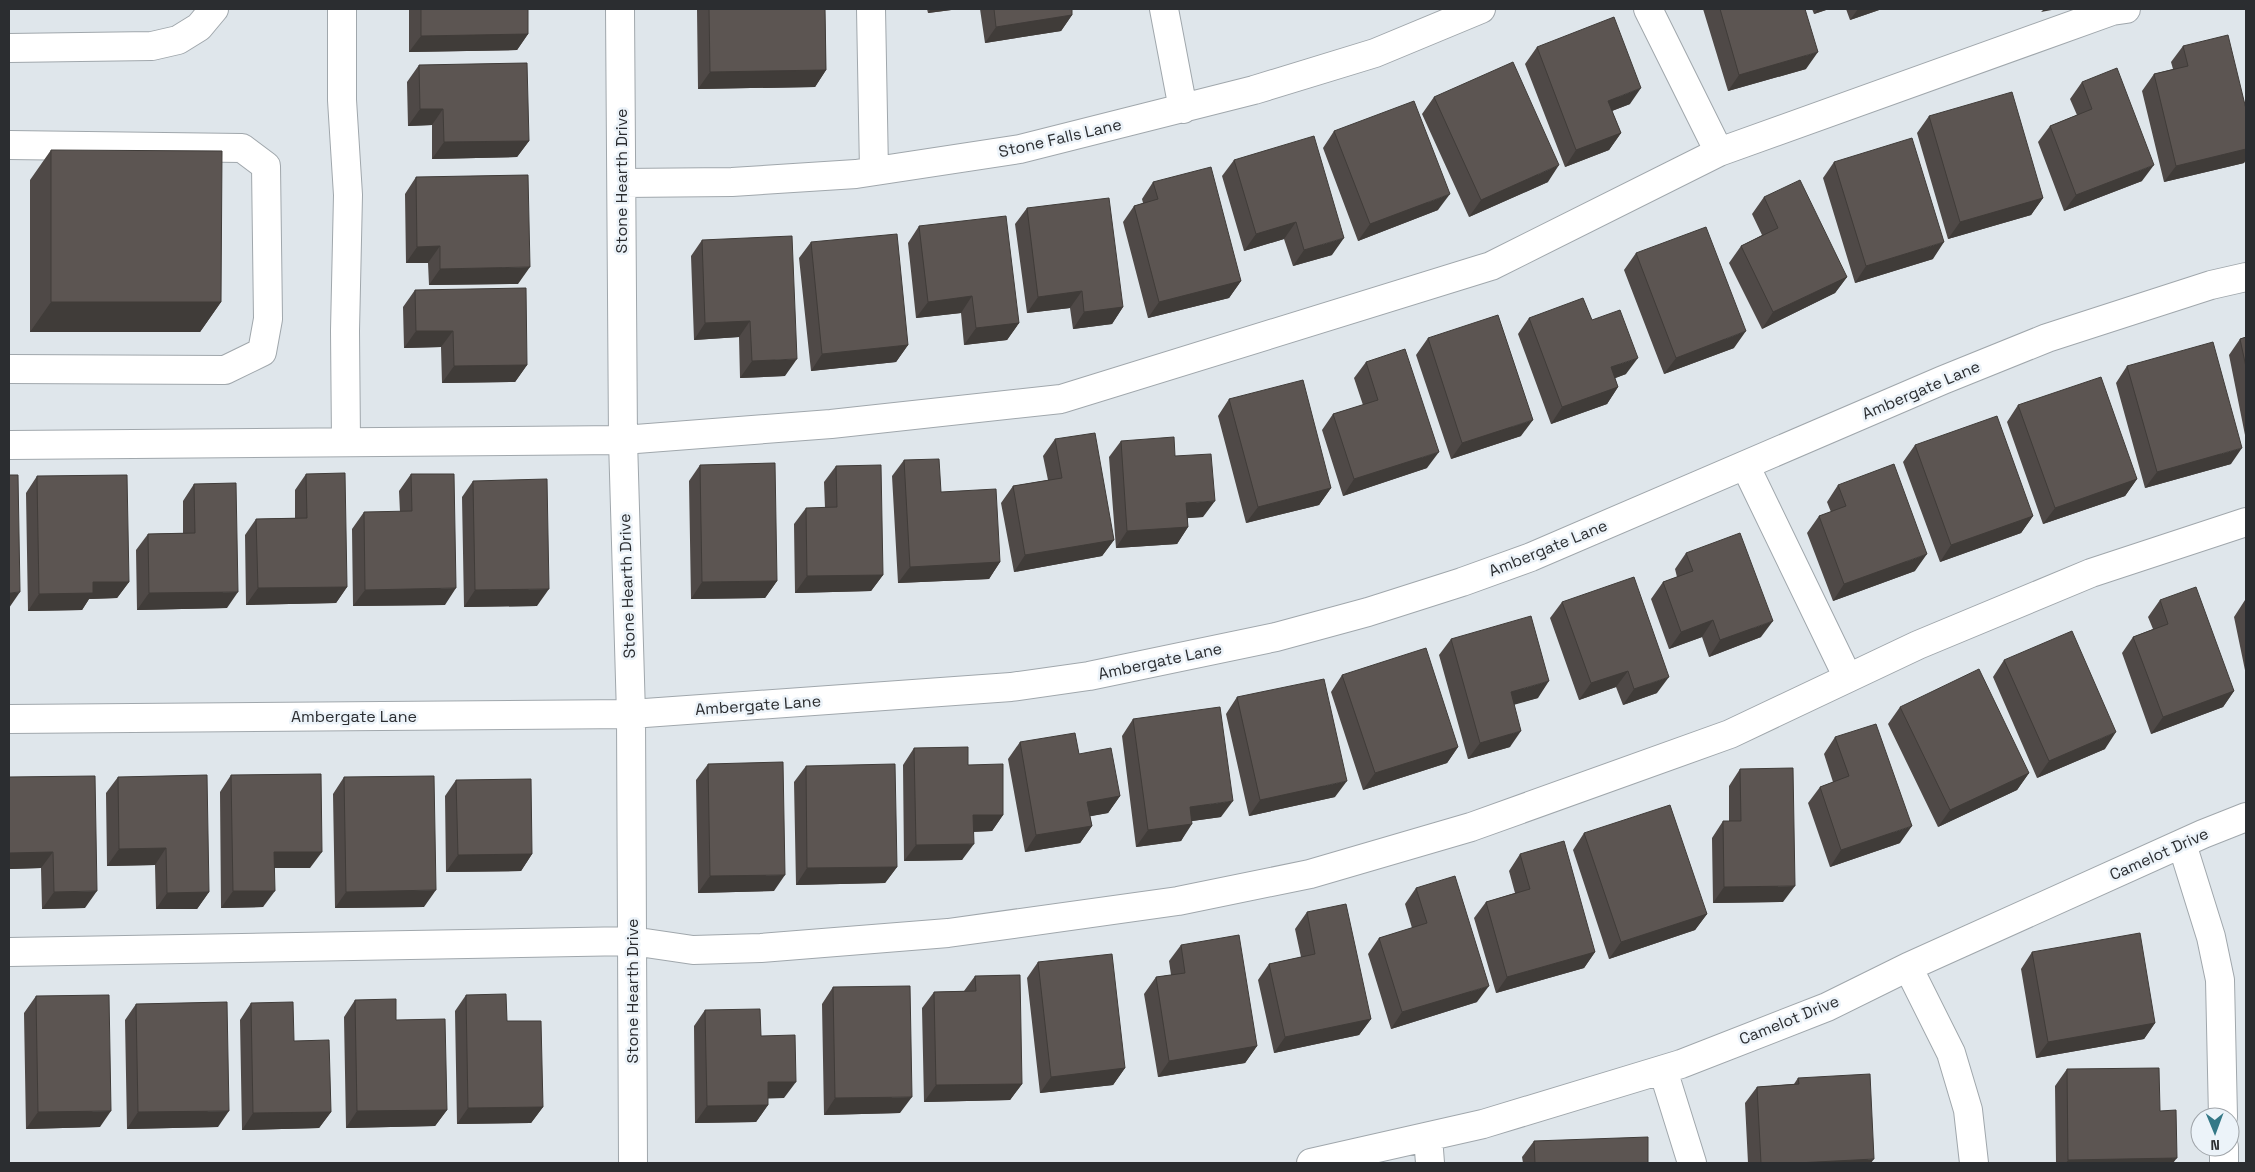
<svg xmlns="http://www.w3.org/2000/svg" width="2255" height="1172" viewBox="0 0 2255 1172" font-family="'Space Grotesk',sans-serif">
<rect width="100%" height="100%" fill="#dfe6eb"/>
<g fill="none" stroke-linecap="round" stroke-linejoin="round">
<defs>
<path id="minor" d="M342 9V100L348 195 345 331 346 442
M620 9 623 440 631 714 633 1163
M871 9 874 171
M1164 9 1183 109
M1648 9 1719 152
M9 48 152 46 178 40 199 27 214 9
M9 145 242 148 266 166 268 319 262 352 225 370 9 369
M622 183 732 182 856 174 1020 149 1254 90 1375 53 1481 9
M9 445 623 440 831 424 1061 399 1491 266 1719 152 2112 11 2126 9
M1745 465 1848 678
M9 719 631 714 1011 687 1089 676 1276 637 1368 612 1462 582 1531 557 1943 380 2047 338 2211 285 2246 277
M2182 844 2211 937 2220 980 2223 1117
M9 952 632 941 693 950 761 948 948 933 1178 901 1310 874 1471 827 1730 734 1918 645 2091 573 2246 522
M1908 967 1951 1053 1968 1110 1974 1163
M1663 1070 1692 1163
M1428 1137 1430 1163
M2224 1147V1163
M1311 1163 1483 1124 1681 1064 1827 1007 1908 967 2203 834 2246 817"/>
</defs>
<use href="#minor" stroke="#a0a7ac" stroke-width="30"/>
<use href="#minor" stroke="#fff" stroke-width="28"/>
</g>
<path fill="#4f4947" d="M409 9H528V34L517 50 409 52Z
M697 9H825L826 70 815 87 698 89Z
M927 9H959L928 13Z
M980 9H1072V15L1061 31 985 43Z
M1703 9H1805L1806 69 1728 91Z
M1812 9H1829L1814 14Z
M1846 9H1882L1850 20Z
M2183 46 2246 109V159L2244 163 2164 182 2142 91 2154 74 2173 69 2171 62Z
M1537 47 1630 104 1612 111 1621 133 1609 150 1565 167 1525 64Z
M419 65 529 141 517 157 432 159V125L408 126 407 82Z
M2082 82 2142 181 2064 211 2038 142 2050 126 2077 115 2070 99Z
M1434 97 1548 182 1469 217 1422 114Z
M1929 116 2043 198 2031 215 1948 239 1917 133Z
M1334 131 1438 210 1358 241 1323 148Z
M51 150 221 302 200 332H30V180Z
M1234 160 1332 255 1293 266 1284 239 1244 251 1222 176Z
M1834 162 1933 259 1855 283 1823 178Z
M416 177 518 284 429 285 428 263H406L405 194Z
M1153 182 1241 281 1229 298 1148 318 1123 222 1134 206 1143 203 1142 199Z
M1764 197 1847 277 1835 293 1762 329 1729 263 1741 246 1762 235 1752 214Z
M1027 208 1123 307 1112 324 1073 329 1070 308 1027 313 1015 224Z
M919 226 1019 323 1007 340 964 345 961 313 916 318 908 243Z
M702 240 785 376 740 378 739 337 694 340 691 256Z
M811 242 908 345 896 362 811 371 799 258Z
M1636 253 1734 348 1664 374 1624 270Z
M415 290 527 365 515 382 442 383 441 347 404 348 403 307Z
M1529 318 1592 320 1626 374 1615 378 1618 387 1607 404 1551 424 1518 334Z
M2246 337V440L2229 355 2240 339Z
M1428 338 1521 436 1451 459 1416 355Z
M1366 362 1427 468 1343 496 1322 430 1333 414 1363 405 1354 378Z
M2127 366 2231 464 2145 488 2116 383Z
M1229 399 1331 488 1319 505 1246 523 1218 416Z
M2018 405 2137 479 2125 496 2043 524 2007 422Z
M1055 439 1114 540 1102 556 1014 572 1001 503 1013 486 1048 480 1043 456Z
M1121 441 1175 456 1203 517 1188 518V527L1177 544 1116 548 1109 457Z
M1915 445 2033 516 2021 533 1940 562 1903 462Z
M904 460 941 492 1000 562 989 579 898 583 892 476Z
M700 465 777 581 765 598 691 599 689 481Z
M836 466 883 575 871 591 795 593 794 524 806 508H825L824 482Z
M306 474 347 587 336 603 246 605 245 535 256 519 295 518V490Z
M411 474 445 605 353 606 352 529 364 512H400L399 491Z
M37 476 129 582 117 598 89 599 82 610 28 611 26 493Z
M473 481 537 606 464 607 462 497Z
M194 484 227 608 137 610 136 550 148 534 183 533V501Z
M1838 485 1915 571 1833 601 1807 533 1819 516 1831 512 1827 502Z
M1686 553 1761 637 1709 657 1702 637 1669 649 1651 599 1663 582 1677 577 1675 569Z
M2160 600 2234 691 2223 707 2151 734 2122 653 2133 637 2153 629 2148 617Z
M2245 600H2246V675L2234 617Z
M1562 602 1657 693 1623 705 1616 687 1579 700 1550 618Z
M1451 639 1538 698 1514 704 1510 747 1468 759 1439 655Z
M2004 660 2105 749 2037 778 1993 677Z
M1342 675 1458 747 1447 763 1363 790 1331 692Z
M1237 697 1335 797 1249 816 1226 714Z
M1900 707 2029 773 2017 790 1938 827 1888 724Z
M1133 719 1221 817 1192 821 1181 841 1136 847 1122 736Z
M1835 737 1900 843 1830 867 1808 803 1820 787 1833 782 1824 754Z
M1020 742 1079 754 1120 796 1108 813 1090 816 1092 826 1080 843 1025 852 1008 759Z
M914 748 968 765 1003 815 992 831 974 832 962 860 904 861 903 765Z
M708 764 774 891 698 893 696 780Z
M806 766 897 867 885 883 796 885 794 782Z
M1740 769 1783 902 1713 903 1712 838 1723 821H1729V786Z
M231 775 310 868H274L263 907 221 908 220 792Z
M9 777 85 908 42 909 41 868 9 869Z
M118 777 209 892 197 909H156L155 865 107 866 106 793Z
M344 777 424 907 335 908 333 794Z
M456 780 532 854 521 871 446 872 445 796Z
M1584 833 1707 914 1695 930 1609 959 1573 850Z
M1520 854 1595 952 1584 968 1496 993 1474 918 1486 902 1515 893 1509 871Z
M1416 888 1477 1002 1391 1029 1368 954 1379 938 1412 928 1405 904Z
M1307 912 1371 1019 1359 1035 1274 1053 1258 980 1269 964 1301 957 1295 929Z
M1181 945 1257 1046 1245 1063 1158 1077 1144 994 1156 977 1171 975 1169 961Z
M2032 952 2155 1023 2144 1039 2036 1058 2021 969Z
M1038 962 1125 1068 1113 1085 1040 1093 1027 978Z
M975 976 1022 1084 1010 1100 924 1102 922 1008 934 992 964 991Z
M833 987 900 1113 824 1115 822 1004Z
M466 995 507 1021 543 1107 531 1123 457 1124 455 1011Z
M36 996 100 1127 26 1129 24 1013Z
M355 1000 396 1020 447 1110 435 1126 346 1128 344 1017Z
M251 1003 294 1041 331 1112 319 1128 242 1130 240 1020Z
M136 1004 218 1127 127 1129 125 1020Z
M705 1010 761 1036 784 1098H768V1105L756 1122 695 1123 694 1026Z
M2067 1069 2160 1111 2173 1163H2056L2055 1086Z
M1798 1078 1871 1163H1748L1745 1103 1757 1087 1794 1084Z
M1534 1141 1648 1163H1523L1522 1157Z"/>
<path fill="#403c39" d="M931 9H959L928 13Z
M1818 9H1829L1814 14Z
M1858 9H1882L1850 20Z
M2044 9H2057L2041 12Z
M1072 15 1061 31 985 43 996 27Z
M528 34 517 50 409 52 421 36Z
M1818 52 1806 69 1728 91 1739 75Z
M826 70 815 87 698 89 710 72Z
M1641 88 1630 104 1596 117 1608 101Z
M420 109H443L432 125 408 126Z
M1621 133 1609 150 1565 167 1576 150Z
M529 141 517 157 432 159 444 142Z
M2246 149V159L2244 163 2164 182 2176 166Z
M1559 165 1548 182 1469 217 1481 200Z
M2154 165 2142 181 2064 211 2076 195Z
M1450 194 1438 210 1358 241 1370 224Z
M2043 198 2031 215 1948 239 1960 222Z
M1296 222 1284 239 1244 251 1256 234Z
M1344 238 1332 255 1293 266 1304 250Z
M1944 242 1933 259 1855 283 1866 266Z
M440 246 428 263H406L417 247Z
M530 267 518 284 429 285 440 269Z
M1847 277 1835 293 1762 329 1773 312Z
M1241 281 1229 298 1148 318 1159 302Z
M1082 291 1070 308 1027 313 1038 297Z
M972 296 961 313 916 318 928 302Z
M51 302H221L200 332H30Z
M1123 307 1112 324 1073 329 1084 312Z
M750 321 739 337 694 340 705 323Z
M1019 323 1007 340 964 345 976 328Z
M416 331H453L441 347 404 348Z
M1746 331 1734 348 1664 374 1676 358Z
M908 345 896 362 811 371 822 354Z
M1638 358 1626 374 1600 384 1611 367Z
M797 359 785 376 740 378 752 361Z
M527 365 515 382 442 383 454 366Z
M1618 387 1607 404 1551 424 1562 407Z
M1533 420 1521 436 1451 459 1462 443Z
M2242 448 2231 464 2145 488 2157 472Z
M1439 452 1427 468 1343 496 1354 479Z
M2137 479 2125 496 2043 524 2055 508Z
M1331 488 1319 505 1246 523 1258 507Z
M1215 501 1203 517 1175 519 1186 503Z
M2033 516 2021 533 1940 562 1951 545Z
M1188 527 1177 544 1116 548 1127 531Z
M1114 540 1102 556 1014 572 1025 555Z
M1927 554 1915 571 1833 601 1844 584Z
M1000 562 989 579 898 583 910 567Z
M883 575 871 591 795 593 807 576Z
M777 581 765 598 691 599 702 582Z
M93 582H129L117 598 89 599 82 610 28 611 39 594Z
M347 587 336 603 246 605 258 588Z
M456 588 445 605 353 606 365 590Z
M549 589 537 606 464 607 475 590Z
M20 592 9 608V593Z
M238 592 227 608 137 610 149 593Z
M1713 620 1702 637 1669 649 1681 632Z
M1773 621 1761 637 1709 657 1720 640Z
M1628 671 1616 687 1579 700 1591 683Z
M1669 677 1657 693 1623 705 1634 689Z
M1549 681 1538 698 1499 709 1511 692Z
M2234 691 2223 707 2151 734 2163 717Z
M1521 731 1510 747 1468 759 1480 743Z
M2116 732 2105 749 2037 778 2049 761Z
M1458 747 1447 763 1363 790 1375 773Z
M2029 773 2017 790 1938 827 1950 810Z
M1347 781 1335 797 1249 816 1260 800Z
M1120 796 1108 813 1076 819 1087 802Z
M1233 801 1221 817 1178 823 1190 807Z
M973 815H1003L992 831 962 832Z
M1192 824 1181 841 1136 847 1148 830Z
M1092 826 1080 843 1025 852 1036 835Z
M1912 826 1900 843 1830 867 1841 850Z
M974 844 962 860 904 861 916 845Z
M166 848 155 865 107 866 119 849Z
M53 852 41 868 9 869V853Z
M274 852H322L310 868H262Z
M532 854 521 871 446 872 458 855Z
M897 867 885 883 796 885 807 868Z
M785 875 774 891 698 893 710 876Z
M1795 886 1783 902 1713 903 1724 887Z
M436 890 424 907 335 908 346 892Z
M97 891 85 908 42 909 54 892Z
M233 891H275L263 907 221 908Z
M209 892 197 909H156L167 893Z
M1707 914 1695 930 1609 959 1621 942Z
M1595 952 1584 968 1496 993 1507 977Z
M1489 986 1477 1002 1391 1029 1402 1012Z
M1371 1019 1359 1035 1274 1053 1285 1037Z
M2155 1023 2144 1039 2036 1058 2048 1042Z
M1257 1046 1245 1063 1158 1077 1169 1061Z
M1125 1068 1113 1085 1040 1093 1051 1077Z
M768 1082H796L784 1098 756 1099Z
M1022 1084 1010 1100 924 1102 936 1085Z
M912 1097 900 1113 824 1115 835 1098Z
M768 1105 756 1122 695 1123 707 1106Z
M543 1107 531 1123 457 1124 468 1108Z
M447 1110 435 1126 346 1128 357 1111Z
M111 1111 100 1127 26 1129 38 1112Z
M229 1111 218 1127 127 1129 138 1112Z
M331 1112 319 1128 242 1130 253 1113Z
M2177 1158 2173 1163H2066L2068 1160Z
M1874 1159 1871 1163H1797Z"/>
<path fill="#5c5552" stroke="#403c39" d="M421 9H528V34L421 36Z
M709 9H825L826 70 710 72Z
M994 9H1072V15L996 27Z
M1720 9H1805L1818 52 1739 75Z
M1614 17 1641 88 1608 101 1621 133 1576 150 1537 47Z
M2228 35 2246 109V149L2176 166 2154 74 2188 66 2183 46Z
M1513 62 1559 165 1481 200 1434 97Z
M527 63 529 141 444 142 443 109H420L419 65Z
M2117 68 2154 165 2076 195 2050 126 2092 109 2082 82Z
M2012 92 2043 198 1960 222 1929 116Z
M1414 101 1450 194 1370 224 1334 131Z
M1314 136 1344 238 1304 250 1296 222 1256 234 1234 160Z
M1912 138 1944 242 1866 266 1834 162Z
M51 150 222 151 221 302H51Z
M1211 167 1241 281 1159 302 1134 206 1158 199 1153 182Z
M528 175 530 267 440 269V246L417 247 416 177Z
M1800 180 1847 277 1773 312 1741 246 1778 228 1764 197Z
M1109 198 1123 307 1084 312 1082 291 1038 297 1027 208Z
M1006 216 1019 323 976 328 972 296 928 302 919 226Z
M1706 227 1746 331 1676 358 1636 253Z
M897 234 908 345 822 354 811 242Z
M792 236 797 359 752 361 750 321 705 323 702 240Z
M526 288 527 365 454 366 453 331H416L415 290Z
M1583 298 1592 320 1620 310 1638 358 1611 367 1618 387 1562 407 1529 318Z
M1498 315 1533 420 1462 443 1428 338Z
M2246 337V367L2240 339Z
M2213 342 2242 448 2157 472 2127 366Z
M1405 349 1439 452 1354 479 1333 414 1378 400 1366 362Z
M2101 377 2137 479 2055 508 2018 405Z
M1303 380 1331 488 1258 507 1229 399Z
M1997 416 2033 516 1951 545 1915 445Z
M1095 433 1114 540 1025 555 1013 486 1062 478 1055 439Z
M1174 437 1175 456 1211 454 1215 501 1186 503 1188 527 1127 531 1121 441Z
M939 459 941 492 996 489 1000 562 910 567 904 460Z
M775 463 777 581 702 582 700 465Z
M1894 464 1927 554 1844 584 1819 516 1846 506 1838 485Z
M881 465 883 575 807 576 806 508 837 507 836 466Z
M345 473 347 587 258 588 256 519 307 518 306 474Z
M411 474H454L456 588 365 590 364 512 412 511Z
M9 475H18L20 592 9 593Z
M127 475 129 582H93V593L39 594 37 476Z
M547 479 549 589 475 590 473 481Z
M236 483 238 592 149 593 148 534 195 533 194 484Z
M1740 533 1773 621 1720 640 1713 620 1681 632 1663 582 1693 571 1686 553Z
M1634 577 1669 677 1634 689 1628 671 1591 683 1562 602Z
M2196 587 2234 691 2163 717 2133 637 2168 624 2160 600Z
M1531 616 1549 681 1511 692 1521 731 1480 743 1451 639Z
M2072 631 2116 732 2049 761 2004 660Z
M1426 648 1458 747 1375 773 1342 675Z
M1979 669 2029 773 1950 810 1900 707Z
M1324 679 1347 781 1260 800 1237 697Z
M1220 707 1233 801 1190 807 1192 824 1148 830 1133 719Z
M1876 724 1912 826 1841 850 1820 787 1849 776 1835 737Z
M1075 733 1079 754 1111 748 1120 796 1087 802 1092 826 1036 835 1020 742Z
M968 747V765L1003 764V815H973L974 844 916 845 914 748Z
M783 762 785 875 710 876 708 764Z
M895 764 897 867 807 868 806 766Z
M1793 768 1795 886 1724 887 1723 821H1741L1740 769Z
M321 774 322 852H274L275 891H233L231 775Z
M207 775 209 892 167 893 166 848 119 849 118 777Z
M95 776 97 891 54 892 53 852 9 853V777Z
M434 776 436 890 346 892 344 777Z
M531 779 532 854 458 855 456 780Z
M1670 805 1707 914 1621 942 1584 833Z
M1564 841 1595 952 1507 977 1486 902 1530 889 1520 854Z
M1455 876 1489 986 1402 1012 1379 938 1427 923 1416 888Z
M1346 904 1371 1019 1285 1037 1269 964 1315 954 1307 912Z
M2140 933 2155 1023 2048 1042 2032 952Z
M1239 935 1257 1046 1169 1061 1156 977 1185 973 1181 945Z
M1112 954 1125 1068 1051 1077 1038 962Z
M1020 975 1022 1084 936 1085 934 992 976 991 975 976Z
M910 986 912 1097 835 1098 833 987Z
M506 994 507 1021H541L543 1107 468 1108 466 995Z
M109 995 111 1111 38 1112 36 996Z
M396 999V1020L445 1019 447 1110 357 1111 355 1000Z
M227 1002 229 1111 138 1112 136 1004Z
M293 1002 294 1041 329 1040 331 1112 253 1113 251 1003Z
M760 1009 761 1036 795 1035 796 1082H768V1105L707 1106 705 1010Z
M2159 1068 2160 1111 2176 1110 2177 1158 2068 1160 2067 1069Z
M1870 1074 1874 1159 1797 1163H1761L1757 1087 1799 1084 1798 1078Z
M1648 1137V1163H1535L1534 1141Z"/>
<g text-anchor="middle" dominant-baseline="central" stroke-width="5" stroke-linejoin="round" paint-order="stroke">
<g font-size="16" fill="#2b2d30" stroke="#ecf3f9">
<text transform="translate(1060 138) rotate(-13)">Stone Falls Lane</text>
<text transform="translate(621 181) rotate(-90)">Stone Hearth Drive</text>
<text transform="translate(1921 390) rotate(-23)">Ambergate Lane</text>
<text transform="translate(1548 548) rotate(-22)">Ambergate Lane</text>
<text transform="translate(627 586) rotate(-92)">Stone Hearth Drive</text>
<text transform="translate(1160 661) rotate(-12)">Ambergate Lane</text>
<text transform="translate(758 705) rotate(-4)">Ambergate Lane</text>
<text x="354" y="716">Ambergate Lane</text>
<text transform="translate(2159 854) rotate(-24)">Camelot Drive</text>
<text transform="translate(632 991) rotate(-90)">Stone Hearth Drive</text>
<text transform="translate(1789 1020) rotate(-22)">Camelot Drive</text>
</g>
</g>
<rect width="2255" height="1172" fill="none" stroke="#2b2d30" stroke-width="20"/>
<g transform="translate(2215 1132) rotate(179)"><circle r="24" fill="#ecf3f9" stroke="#9fa4a9"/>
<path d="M0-4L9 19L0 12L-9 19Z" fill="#347887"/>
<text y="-8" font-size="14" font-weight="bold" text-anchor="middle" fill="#2b2d30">N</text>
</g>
</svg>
